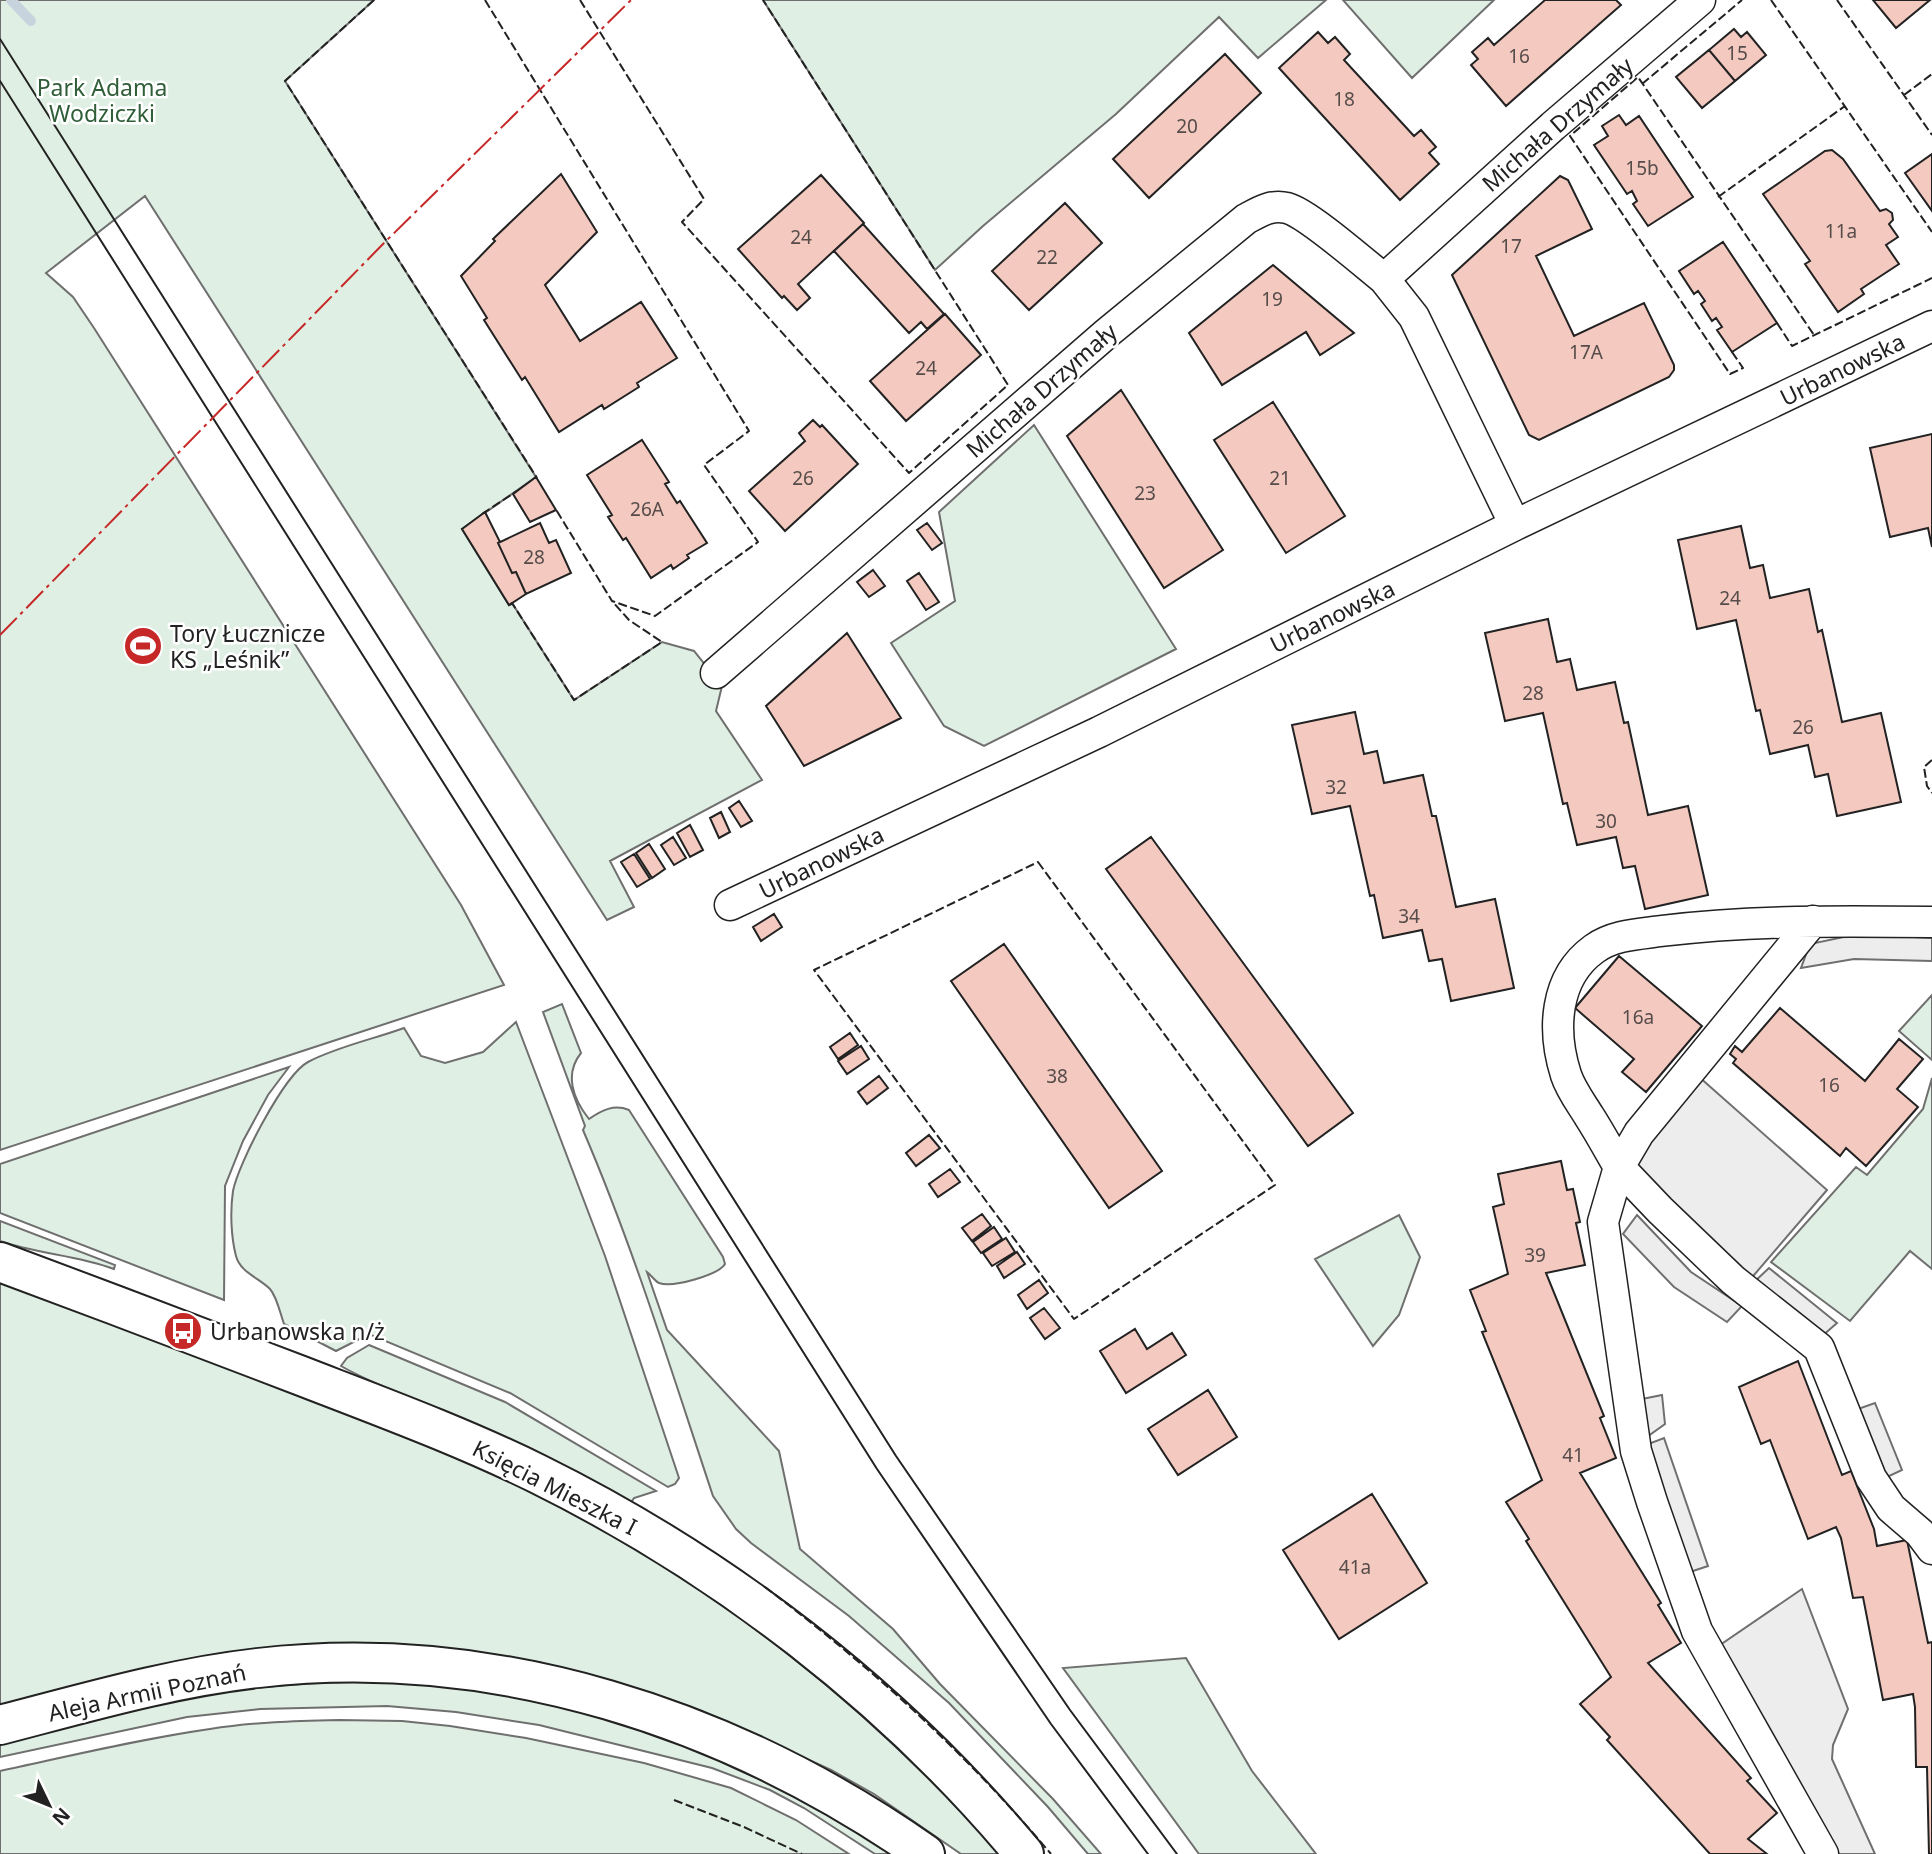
<svg xmlns="http://www.w3.org/2000/svg" width="1932" height="1854" viewBox="0 0 1932 1854" font-family="'Noto Sans',sans-serif">
<rect width="100%" height="100%" fill="#fff"/>
<path fill="#e0efe3" stroke="#6f6f6f" stroke-width="2" d="M0 0H374L285 81 536 477 462 529 509 605 512 603 574 700 662 642 694 651 722 686 716 711 762 780 610 861 634 907 607 920 145 196 46 273 73 297 94 328 461 905 504 985 0 1150Z
M763 0H1326L1258 58 1219 17 1116 114 983 226 935 270Z
M1343 0H1494L1412 78Z
M1034 425 1176 649 984 746 944 726 891 643 955 601 939 512Z
M1932 995V1060L1899 1031Z
M562 1004 581 1053C564 1074 573 1099 589 1119 602 1110 614 1104 629 1110L723 1257 725 1264C718 1275 673 1288 659 1283 655 1281 650 1274 647 1272L667 1330 779 1451 800 1549 893 1629 940 1684 1053 1799 1101 1854H1088L1048 1807 949 1703 849 1616 751 1543 736 1529 713 1496C672 1373 634 1249 583 1130L585 1126 543 1012Z
M516 1022 605 1256 679 1478 675 1484 668 1487 510 1393 369 1334 336 1351 284 1324C280 1313 277 1297 270 1289 259 1278 240 1272 236 1256 231 1237 230 1211 233 1191 238 1164 284 1075 308 1062 336 1047 374 1039 404 1028L421 1056 445 1063 483 1052Z
M289 1067 268 1095 243 1141 225 1186 224 1300 0 1213V1164Z
M1932 1078V1269L1910 1251 1850 1321 1771 1262 1856 1167 1867 1175 1923 1109Z
M1399 1215 1420 1257 1399 1315 1373 1346 1315 1259Z
M0 1221 115 1265 114 1269C77 1255 37 1254 0 1241Z
M0 1281 439 1448C661 1544 839 1674 1000 1854H961L874 1794 831 1770 702 1711 666 1698 539 1662 436 1650 0 1712Z
M369 1345 505 1402 656 1491 634 1498 630 1504C569 1470 508 1438 444 1411 409 1396 374 1385 341 1366L347 1358Z
M1186 1658 1252 1771 1316 1854H1199L1063 1668Z
M377 1681 462 1688 572 1707 682 1743 797 1796 893 1854H875L804 1808 770 1790 712 1768 539 1725 456 1712 387 1706 260 1709 187 1717 0 1757V1744C69 1726 137 1706 207 1694 264 1685 320 1682 377 1681Z
M339 1720 402 1721 450 1726 526 1738 644 1763 731 1788 796 1820 849 1854H0V1771C70 1756 140 1739 210 1729 253 1722 296 1721 339 1720Z"/>
<path fill="#ededed" stroke="#6f6f6f" stroke-width="2" d="M1858 934 1932 938V961L1854 959 1801 968 1810 944Z
M1698 1076 1827 1190 1748 1282 1628 1165Z
M1637 1215 1691 1272 1742 1306 1727 1322 1674 1287 1623 1234Z
M1769 1268 1837 1323 1821 1337 1751 1285Z
M1662 1395 1665 1424 1644 1439 1637 1400Z
M1875 1403 1902 1470 1883 1479 1855 1410Z
M1664 1438 1708 1566 1687 1573 1643 1446Z
M1802 1589 1848 1709 1833 1745 1832 1759 1875 1854H1813L1701 1658Z"/>
<g fill="none" stroke-linecap="round" stroke-linejoin="round">
<path stroke="#c7d3dd" stroke-width="10" d="M11 0 31 21"/>
</g>
<path fill="#f3c9c0" stroke="#222" stroke-width="2" d="M1545 0H1616L1621 5 1506 106 1471 65 1478 59 1472 52 1488 38 1494 45Z
M1873 0H1930L1896 28Z
M1734 29 1741 37 1747 32 1766 55 1735 81 1709 50Z
M1318 32 1328 43 1335 37 1350 54 1344 60 1414 136 1421 130 1436 147 1429 153 1439 164 1400 200 1279 68Z
M1709 50 1735 81 1702 108 1676 77Z
M1225 54 1261 93 1149 198 1113 159Z
M1619 115 1626 125 1639 116 1693 197 1648 226 1633 204 1637 201 1632 191 1627 194 1594 145 1608 136 1602 126Z
M1832 150 1843 159 1880 211 1886 209 1892 213 1893 220 1889 224 1898 237 1886 245 1899 264 1861 289 1864 294 1838 312 1805 264 1810 261 1763 194 1825 151Z
M1932 154V211L1905 173Z
M561 174 597 232 545 285 580 341 641 302 677 358 637 383 639 387 604 409 602 405 559 432 525 377 522 380 484 320 487 318 461 276 495 241 493 239Z
M821 175 864 223 798 284 810 298 797 310 784 296 782 298 738 249Z
M1560 176 1568 180 1592 229 1536 256 1574 336 1644 303 1674 365V370L1669 377 1539 440 1529 435 1452 275Z
M1065 203 1102 243 1029 310 992 271Z
M863 224 944 314 927 329 921 322 909 333 834 251Z
M1723 242 1777 323 1732 352 1717 330 1722 327 1716 318 1712 321 1701 304 1705 301 1698 291 1694 294 1679 271Z
M1273 265 1354 333 1320 355 1306 332 1222 385 1189 333Z
M945 314 981 355 906 421 870 381Z
M1121 390 1223 550 1164 588 1067 436Z
M1273 402 1345 516 1286 553 1214 440Z
M813 420 820 427 822 425 858 464 785 531 749 491 805 441 799 433Z
M1932 434V547L1928 528 1890 537 1870 448Z
M642 440 669 482 665 484 677 503 680 501 707 543 687 555 689 558 673 569 671 565 651 578 626 538 623 540 608 517 612 515 587 475Z
M536 477 556 510 530 522 513 494Z
M485 512 500 542 498 543 512 573 516 572 526 594 509 605 462 529Z
M540 523 549 543 556 540 571 573 526 594 516 572 512 573 498 543Z
M927 523 942 543 932 550 917 530Z
M1741 526 1750 568 1763 565 1770 598 1809 589 1818 632 1822 630 1842 722 1881 713 1901 802 1837 816 1828 774 1815 777 1808 745 1770 754 1760 710 1756 711 1736 620 1697 629 1678 540Z
M873 570 885 586 869 597 857 582Z
M919 573 939 602 926 610 907 581Z
M1548 619 1557 662 1570 659 1577 690 1615 682 1624 723 1628 722 1648 815 1688 806 1708 895 1645 909 1635 866 1623 868 1616 837 1577 845 1567 803 1563 804 1543 713 1505 721 1485 633Z
M847 633 901 718 804 766 766 706Z
M1355 712 1364 754 1377 751 1384 783 1423 775 1432 816H1436L1456 907 1495 899 1514 988 1451 1001 1442 959 1429 961 1422 930 1383 938 1374 895 1370 896 1350 806 1312 814 1292 725Z
M739 801 752 821 741 827 729 808Z
M721 812 730 832 719 838 710 818Z
M690 825 703 850 690 857 677 833Z
M673 837 686 858 674 865 661 845Z
M1151 837 1353 1113 1308 1146 1106 869Z
M649 844 665 869 652 878 636 853Z
M634 854 650 879 637 887 621 862Z
M774 914 782 927 761 941 753 927Z
M1004 944 1162 1171 1109 1208 951 981Z
M1619 956 1702 1026 1646 1092 1622 1072 1634 1059 1575 1008Z
M1780 1008 1865 1081 1899 1039 1923 1059 1897 1089 1918 1107 1866 1166 1846 1148 1840 1156 1733 1063 1736 1059 1730 1054 1735 1046 1742 1052Z
M850 1033 858 1045 838 1059 830 1047Z
M861 1046 869 1059 847 1074 838 1061Z
M879 1076 888 1088 867 1104 858 1092Z
M929 1135 940 1148 916 1166 906 1153Z
M1561 1161 1567 1190 1573 1189 1580 1222 1576 1223 1585 1265 1546 1273 1604 1416 1600 1418 1616 1458 1580 1473 1661 1603 1658 1605 1681 1643 1648 1663 1751 1778 1747 1781 1777 1813 1748 1839 1767 1854H1710L1607 1740 1610 1737 1580 1704 1611 1677 1526 1541 1529 1539 1506 1502 1542 1480 1482 1332 1486 1331 1470 1290 1508 1274 1493 1207 1504 1204 1498 1174Z
M950 1169 960 1182 938 1197 929 1184Z
M982 1214 991 1226 972 1241 962 1228Z
M994 1227 1002 1239 981 1253 973 1242Z
M1006 1238 1015 1252 992 1266 983 1253Z
M1017 1252 1025 1264 1004 1278 997 1266Z
M1039 1280 1048 1293 1027 1309 1018 1295Z
M1044 1308 1060 1328 1045 1339 1030 1318Z
M1135 1329 1147 1349 1172 1333 1186 1355 1126 1393 1100 1351Z
M1798 1361 1842 1475 1851 1471 1874 1529 1877 1546 1907 1540 1928 1643 1932 1642V1854H1929L1927 1767H1916L1915 1707 1913 1694 1883 1700 1863 1597 1853 1598 1841 1538 1836 1527 1808 1539 1770 1440 1761 1444 1739 1387Z
M1208 1390 1237 1437 1178 1475 1148 1429Z
M1372 1494 1427 1583 1339 1639 1283 1550Z"/>
<g fill="none" stroke-linecap="round" stroke-linejoin="round">
<defs>
<path id="minor" d="M1384 279 1414 317 1515 525
M716 673 1107 333 1246 219C1259 212 1271 204 1287 208 1307 213 1364 263 1384 279L1553 126 1700 0
M730 905 1099 732 1515 525 1932 326
M1813 921 1639 1133 1619 1167 1660 1210 1733 1280 1819 1348 1871 1478 1891 1508 1920 1533 1932 1549
M1823 1854 1697 1631 1652 1502 1636 1451 1603 1222 1619 1167C1609 1150 1600 1133 1589 1116 1581 1103 1571 1090 1566 1075 1552 1031 1554 978 1594 949 1613 935 1639 934 1661 931 1750 920 1842 921 1932 922"/>
<path id="tertiary" d="M0 1262C100 1299 199 1337 299 1375 379 1406 461 1436 538 1474 722 1565 893 1696 1024 1854
M0 1725C85 1703 170 1678 258 1668 496 1641 731 1718 925 1854"/>
</defs>
<use href="#minor" stroke="#222" stroke-width="33"/>
<use href="#tertiary" stroke="#222" stroke-width="42"/>
<use href="#minor" stroke="#fff" stroke-width="30"/>
<use href="#tertiary" stroke="#fff" stroke-width="38"/>
<path stroke="#222" stroke-width="2" d="M0 39 896 1456 1070 1710 1177 1854
M0 81 877 1469 1051 1724 1148 1854"/>
<path stroke="#222" stroke-width="2" stroke-dasharray="9 3.5" stroke-linecap="butt" d="M374 0 285 81 537 478
M485 0 749 431 704 465 758 542 655 616 612 601 555 508
M580 0 704 199 682 222 909 473 1008 385 763 0
M1771 0 1932 232
M1837 0 1932 135
M1642 84 1742 0
M1904 95 1932 74
M1718 197 1845 106
M1777 323 1792 346 1932 278
M1732 352 1743 368 1730 374 1570 136 1638 77 1814 335
M482 514 517 491
M510 605 512 603 574 700 662 642 629 620 612 601
M1932 760 1924 767 1927 786 1932 793
M1038 862 1275 1185 1074 1319 814 970Z
M765 1587C872 1668 964 1751 1051 1854
M674 1800 744 1827 802 1854"/>
<path stroke="#c62828" stroke-width="2" stroke-dasharray="24 5 3.5 5" stroke-linecap="butt" d="M0 635 384 243 631 0"/>
</g>
<defs>
<symbol id="stadium-disc" viewBox="-11 -11 22 22"><circle r="9.5" fill="#c62828" stroke="#fff"/><path d="M0-5a6.5 5 0 1 0 0 10a6.5 5 0 1 0 0-10ZM-3.5-1.8h7v3.6h-7Z" fill="#fff"/></symbol>
<symbol id="bus-disc" viewBox="-11 -11 22 22"><circle r="9.5" fill="#c62828" stroke="#fff"/><path d="M-5-6H5V4H4V6H2V4H-2V6H-4V4H-5ZM-3.5-4V0h7V-4ZM-3.5 1.2v1.5H-2V1.2ZM2 1.2v1.5H3.5V1.2Z" fill="#fff"/></symbol>
</defs>
<g fill-rule="evenodd">
<use href="#stadium-disc" x="121" y="624" width="44" height="44"/>
<use href="#bus-disc" x="161" y="1309" width="44" height="44"/>
</g>
<g text-anchor="middle" dominant-baseline="central" stroke-width="5" stroke-linejoin="round" paint-order="stroke">
<g font-size="19" fill="#564c4a">
<text x="1737" y="53">15</text>
<text x="1519" y="56">16</text>
<text x="1344" y="99">18</text>
<text x="1187" y="126">20</text>
<text x="1642" y="168">15b</text>
<text x="1841" y="231">11a</text>
<text x="801" y="237">24</text>
<text x="1511" y="246">17</text>
<text x="1047" y="257">22</text>
<text x="1272" y="299">19</text>
<text x="1586" y="352">17A</text>
<text x="926" y="368">24</text>
<text x="803" y="478">26</text>
<text x="1280" y="478">21</text>
<text x="1145" y="493">23</text>
<text x="647" y="509">26A</text>
<text x="534" y="557">28</text>
<text x="1730" y="598">24</text>
<text x="1533" y="693">28</text>
<text x="1803" y="727">26</text>
<text x="1336" y="787">32</text>
<text x="1606" y="821">30</text>
<text x="1409" y="916">34</text>
<text x="1638" y="1017">16a</text>
<text x="1057" y="1076">38</text>
<text x="1829" y="1085">16</text>
<text x="1535" y="1255">39</text>
<text x="1573" y="1455">41</text>
<text x="1355" y="1567">41a</text>
</g>
<g font-size="23" fill="#2f5e38" stroke="#fff">
<text x="102" y="87">Park Adama<tspan x="102" dy="26">Wodziczki</tspan></text>
</g>
<g font-size="23" fill="#222" stroke="#fff">
<text transform="translate(1557 124) rotate(-41)">Michała Drzymały</text>
<text transform="translate(1842 369) rotate(-26)">Urbanowska</text>
<text transform="translate(1041 390) rotate(-41)">Michała Drzymały</text>
<text transform="translate(1332 616) rotate(-26)">Urbanowska</text>
<text transform="translate(821 862) rotate(-26)">Urbanowska</text>
<text transform="translate(555 1487) rotate(27)">Księcia Mieszka I</text>
<text transform="translate(147 1692) rotate(-12)">Aleja Armii Poznań</text>
</g>
<g font-size="23" fill="#222" stroke="#fff" text-anchor="start">
<text x="170" y="633">Tory Łucznicze<tspan x="170" dy="26">KS „Leśnik”</tspan></text>
<text x="210" y="1331">Urbanowska n/ż</text>
</g>
</g>
<g transform="translate(49 1805) rotate(133)" stroke="#ffffff" stroke-width="5" paint-order="stroke">
<path d="M0-5L12 26L0 18L-12 26Z" fill="#222222"/>
<text y="-10" font-size="19" font-weight="bold" text-anchor="middle" fill="#222222">N</text>
</g>
</svg>
